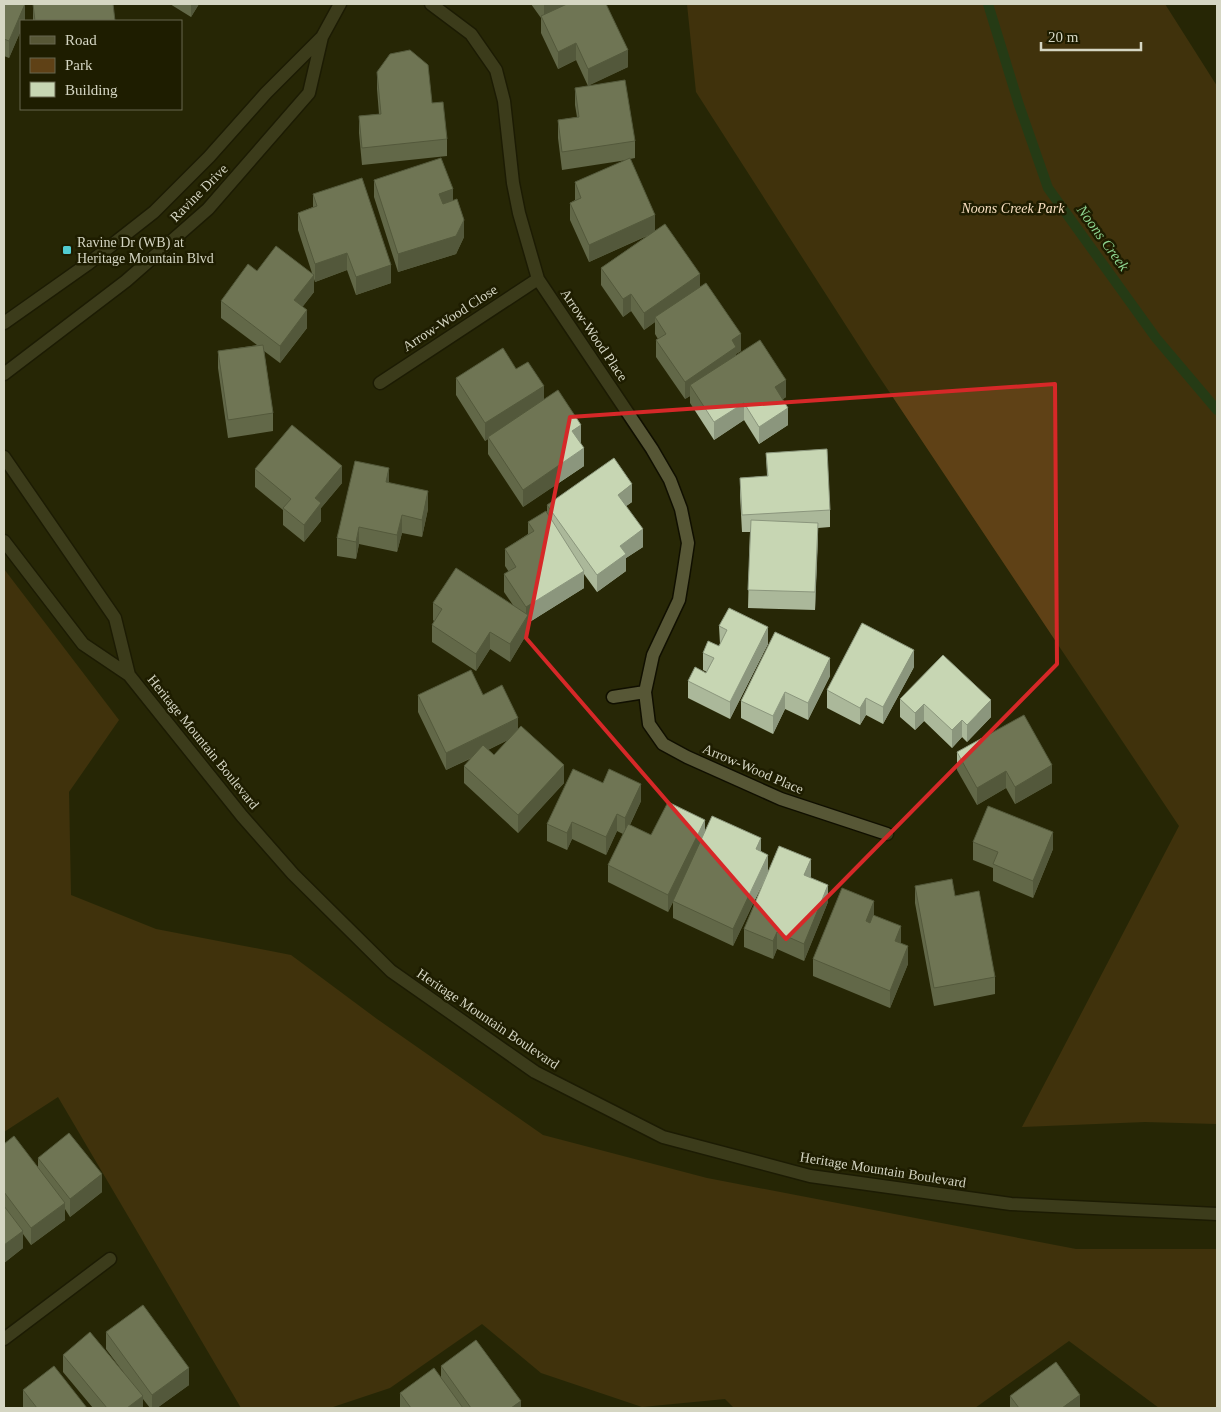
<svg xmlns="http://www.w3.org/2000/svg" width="1221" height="1412" viewBox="0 0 1221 1412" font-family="'Times New Roman',serif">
<rect width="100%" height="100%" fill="#272706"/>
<path fill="#5f4116" d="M687 4H1165L1217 86V1124L1145 1122 1022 1127 1179 826 872 366 696 92Z
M4 569 119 720 69 792 71 895 156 929 291 955 377 1019 543 1135 707 1178 1076 1249H1217V1408H1159L1069 1341 975 1408H734L725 1399 642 1407 541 1373 482 1324 390 1388 330 1408H241L58 1097 4 1132Z"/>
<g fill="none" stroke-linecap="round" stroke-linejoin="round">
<path stroke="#255528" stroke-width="10" d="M988 4 1019 105 1048 188 1156 338 1217 410"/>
<defs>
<path id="street" d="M431 4 471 34 496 70 504 101 513 183 519 213 538 279 652 449 670 480 681 509 688 543 683 576 679 600 653 655 645 692 649 724 663 744 687 757 781 799 887 834
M380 383 538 279
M613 697 645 692
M4 1339 110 1259"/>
<path id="secondary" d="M4 323 89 263 154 212 209 157 266 93 322 37
M4 374 126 281 208 209 309 93 322 37 340 4
M4 457 115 618 129 675
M4 541 83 644 129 675 242 816 293 874 391 971 535 1072 663 1137 810 1176 1011 1204 1217 1214"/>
</defs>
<use href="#street" stroke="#100f00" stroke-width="15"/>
<use href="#secondary" stroke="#100f00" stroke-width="15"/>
<use href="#street" stroke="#575736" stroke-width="12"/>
<use href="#secondary" stroke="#575736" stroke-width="12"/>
</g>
<path fill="#abb89a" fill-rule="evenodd" d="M4 4 25 21 9 58 4 56Z
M33 4 115 21H33Z
M170 4H199L191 17Z
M531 4H606L628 67 589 85 635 141V158L630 159 655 231 700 287 741 351 736 354V355L786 397 783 399 788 425 759 444 744 420 714 440 690 403V396L685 399 656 357V340L658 339 655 334V322L644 330 631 311 623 317 601 285V268L647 236 589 262 570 220V203L575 200V182L627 160 562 170 558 138V120L577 117 575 105V88L588 86 576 60 558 69 541 33V18Z
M377 72 432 103 447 139V156L362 165 359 133V116L379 114 377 89Z
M374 180 453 201 464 237 456 254 398 272 374 197Z
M313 194 391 283 356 295 347 270 315 282 314 279V292L302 307 307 328 280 363 264 351 273 413V431L228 438 218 368V351L257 345 221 318V301L257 271 312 273 298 230V213L313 207Z
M516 369 581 442 580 443 584 466 523 507 488 454V439L485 441 456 395V378Z
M766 453 830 510V527L818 528 815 610 748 608 750 532H742L740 495V478L767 476Z
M255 469 342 483 321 508V521L304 542 283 525V510L255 487Z
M389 483 428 509 422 537 402 533 397 552 359 544 356 559 337 556V538Z
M632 502 626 506 643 547 626 558V571L597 592 584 574V588L528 623V632L510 662 490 649 476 671 432 642V625L434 621 433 620V603L513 605 504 592V574L509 572 505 566V549L528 534V522L547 513V505Z
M719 626 768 644 730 719 688 698V681L706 673 707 672 703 670V653L719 646 720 644Z
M914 667 883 724 866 715 860 725 827 708V690Z
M830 676 808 720 785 709 773 734 741 718V701Z
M418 695H483L518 729 564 783 518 833 464 783V766L472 758 446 770 418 712ZM508 740 494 755 488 750Z
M900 699 991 717 967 742 962 737 952 748 924 721 915 730 900 717Z
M957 752 1052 783 1015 804 1006 788 977 805 957 770Z
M641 801 630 825 651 835 705 832 761 851 768 871 811 876 810 877 828 902 804 961 777 949 773 959 744 947V929L764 881 733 946 673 918V902L668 912 608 882V865L623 834 617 831 606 855 572 839 567 850 547 841V824Z
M973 842 1053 849 1033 898 993 881V868L973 860Z
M915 886 955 896 995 977V994L934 1006 915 903Z
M874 915 901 943 908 964 890 1008 813 976V959Z
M4 1144 38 1167V1158L102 1192 70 1217 65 1209V1220L31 1245 23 1234V1248L4 1263Z
M106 1332 189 1385 157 1408H150L143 1399V1408H93L63 1372V1355L124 1373 106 1349Z
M441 1366 521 1408H400V1393L441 1377Z
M23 1390 87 1408H23Z
M1010 1396 1080 1408H1010Z"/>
<path fill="#8b967d" d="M25 4V21H21V30L9 58V41Z
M191 4H199L191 17Z
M544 4H569L544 22Z
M576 43V60L558 69V52Z
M628 50V67L588 86V69Z
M453 189V206L439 211V194Z
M655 215V232L589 262V245Z
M464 220V237L456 254 398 272V254Z
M347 253V270L315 282V264Z
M391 265V283L356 295V277Z
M700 274V291L655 317V322L644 330V313Z
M314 275V292L294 318V300Z
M631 294V311L623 317V299Z
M307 310V328L280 363V346Z
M741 334V351L736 354V364L690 385V396L685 399V382L732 340Z
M786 380V397L775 405V387Z
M544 386V404L488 437V439L485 441V423Z
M744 403V420L714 440V422Z
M788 408V425L759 444V427Z
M581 425V442L572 448V431Z
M584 448V466L523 507V490Z
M342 466V483L321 508V521L304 542V525L315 498Z
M389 468V486L386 482Z
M632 484V502L618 512V495Z
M428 491V509L422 537V520Z
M402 515V533L397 552V535Z
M818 523V540L815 610V592Z
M359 527V544L356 559V542Z
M643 529V547L626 558V571L597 592V575L620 546Z
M584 571V588L528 623V632L510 662V644L526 619V607Z
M768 627V644L730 719V702Z
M490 632V649L476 671V654Z
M914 650V667L883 724V707Z
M830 658V676L808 720V703Z
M785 692V709L773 734V716Z
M866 698V715L860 725V708Z
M991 700V717L967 742V725Z
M924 704V721L915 730V713Z
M518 718V735L446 770V753Z
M962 720V737L952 748V730Z
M564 765V783L518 833V815Z
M1052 765V783L1015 804V787Z
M1006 771V788L977 805V788Z
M641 784V801L625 835V818Z
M617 814V831L606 855V837Z
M705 820V837L668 912V895Z
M572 822V839L567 850V833Z
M1053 832V849L1033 898V881Z
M761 838V856L756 849Z
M768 855V872L733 946V929Z
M811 859V876L804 892V875Z
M828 885V902L804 961V944Z
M874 901V919L866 939V921Z
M901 926V943L895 941Z
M777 932V949L773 959V941Z
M908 946V964L890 1008V991Z
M102 1174V1192L70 1217V1199Z
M65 1203V1220L31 1245V1228Z
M23 1231V1248L4 1263V1245Z
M189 1368V1385L157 1408H152V1395Z
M1080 1395V1408H1062Z
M143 1396V1408H127Z
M521 1401V1408H511Z"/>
<path fill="#c7d6b3" stroke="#8b967d" d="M4 4H25L9 41 4 39Z
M33 4H113L115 21H35Z
M567 4H606L628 50 588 69 576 43 558 52 541 16Z
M410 50 428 65 432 103 443 102 447 139 362 148 359 116 381 114 377 72 390 54Z
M625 80 635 141 562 152 558 120 579 117 575 88Z
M441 158 453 189 439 194 443 204 457 199 464 220 456 236 398 254 374 180Z
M630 158 655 215 589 245 570 203 581 198 575 182Z
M362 178 391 265 356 277 347 253 315 264 298 213 317 206 313 194Z
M665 224 700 274 644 313 631 294 623 299 601 268Z
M276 246 314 275 294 300 307 310 280 346 221 301 248 264 257 271Z
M706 283 741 334 732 340 736 347 685 382 656 340 666 334 655 317Z
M760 340 786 380 775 387 788 408 759 427 744 403 714 422 690 385Z
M263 345 273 413 228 420 218 351Z
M503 348 516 369 528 362 544 386 485 423 456 378Z
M558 390 581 425 572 431 584 448 523 490 488 437Z
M292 425 342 466 315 498 321 503 304 525 283 508 291 499 255 469Z
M827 449 830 510 742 515 740 478 768 476 766 453Z
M614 458 632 484 618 495 643 529 620 546 626 554 597 575 547 505Z
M355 461 389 468 386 482 428 491 422 520 402 515 397 535 359 527 356 542 337 538Z
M546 511 584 571 526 607 504 574 516 567 505 549 534 531 528 522Z
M751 520 818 523 815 592 748 590Z
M456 568 528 615 510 644 490 632 476 654 432 625 442 609 433 603Z
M729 608 768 627 730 702 688 681 695 667 706 673 714 658 703 653 708 641 719 646 727 630 719 626Z
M862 623 914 650 883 707 866 698 860 708 827 690Z
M775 632 830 658 808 703 785 692 773 716 741 701Z
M943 655 991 700 967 725 962 720 952 730 924 704 915 713 900 699Z
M471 670 483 695 502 685 518 718 446 753 418 695Z
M1024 715 1052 765 1015 787 1006 771 977 788 957 752Z
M521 726 564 765 518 815 464 766 483 745 494 755Z
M573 769 603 783 609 769 641 784 625 818 617 814 606 837 572 822 567 833 547 824Z
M668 802 705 820 668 895 608 865 628 824 651 835Z
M988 806 1053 832 1033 881 993 864 998 852 973 842Z
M712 816 761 838 756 849 768 855 733 929 673 901Z
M779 846 811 859 804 875 828 885 804 944 777 932 773 941 744 929Z
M952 879 955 896 979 891 995 977 934 988 915 886Z
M842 888 874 901 866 921 870 923 873 915 901 926 895 941 908 946 890 991 813 959Z
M69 1133 102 1174 70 1199 38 1158Z
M14 1136 65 1203 31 1228 4 1192V1144Z
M4 1206 23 1231 4 1245Z
M143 1305 189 1368 152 1395 106 1332Z
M90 1332 143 1396 127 1408H107L63 1355Z
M476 1340 521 1401 511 1408H471L441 1366Z
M1056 1362 1080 1395 1062 1408H1019L1010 1396Z
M54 1366 87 1408H37L23 1390Z
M434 1368 463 1408H411L400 1393Z"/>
<path d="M0 0H1221V1412H0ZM1055 384 1057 664 786 939 526 638 570 417Z" fill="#272706" fill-opacity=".55" fill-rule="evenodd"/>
<path fill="none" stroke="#d62828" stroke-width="4" stroke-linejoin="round" d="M1055 384 1057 664 786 939 526 638 570 417Z"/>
<rect fill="#51ccd1" stroke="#1e1d00" stroke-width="2" x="62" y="245" width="10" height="10" rx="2.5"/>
<g text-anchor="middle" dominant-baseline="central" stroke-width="5" stroke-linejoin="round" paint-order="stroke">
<g font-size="14" fill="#d5d6c3" stroke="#1e1d00">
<text transform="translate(199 193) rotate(-45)">Ravine Drive</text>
<text transform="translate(450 318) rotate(-33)">Arrow-Wood Close</text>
<text transform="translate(594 335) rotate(56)">Arrow-Wood Place</text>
<text transform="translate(203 742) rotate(51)">Heritage Mountain Boulevard</text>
<text transform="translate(753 769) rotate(23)">Arrow-Wood Place</text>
<text transform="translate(488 1019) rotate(34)">Heritage Mountain Boulevard</text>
<text transform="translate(883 1170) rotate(9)">Heritage Mountain Boulevard</text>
</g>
<g font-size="14" font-style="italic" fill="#f7dec0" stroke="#1e1d00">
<text x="1013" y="208">Noons Creek Park</text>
</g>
<g font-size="14" fill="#d5d6c3" stroke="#1e1d00" text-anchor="start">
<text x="77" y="242">Ravine Dr (WB) at<tspan x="77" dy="16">Heritage Mountain Blvd</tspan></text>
</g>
<g font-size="15" font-style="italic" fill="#8dd48f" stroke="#1e1d00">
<text transform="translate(1103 238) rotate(54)">Noons Creek</text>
</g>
</g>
<rect width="1221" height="1412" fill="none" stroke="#d5d6c3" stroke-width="10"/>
<rect x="20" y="20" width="162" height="90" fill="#1e1d00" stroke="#67674e"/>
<rect x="30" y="36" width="25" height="8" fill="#575736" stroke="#67674e"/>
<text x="65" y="45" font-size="15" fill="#d5d6c3">Road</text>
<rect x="30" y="58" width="25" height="15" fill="#5f4116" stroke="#67674e"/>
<text x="65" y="70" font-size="15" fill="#d5d6c3">Park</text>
<rect x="30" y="82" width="25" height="15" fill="#c7d6b3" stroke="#67674e"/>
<text x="65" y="95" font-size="15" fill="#d5d6c3">Building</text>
<path d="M1041 42v8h100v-8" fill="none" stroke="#d5d6c3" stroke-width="2.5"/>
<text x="1048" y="42" font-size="15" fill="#d5d6c3" stroke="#1e1d00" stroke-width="4" paint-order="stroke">20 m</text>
</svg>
